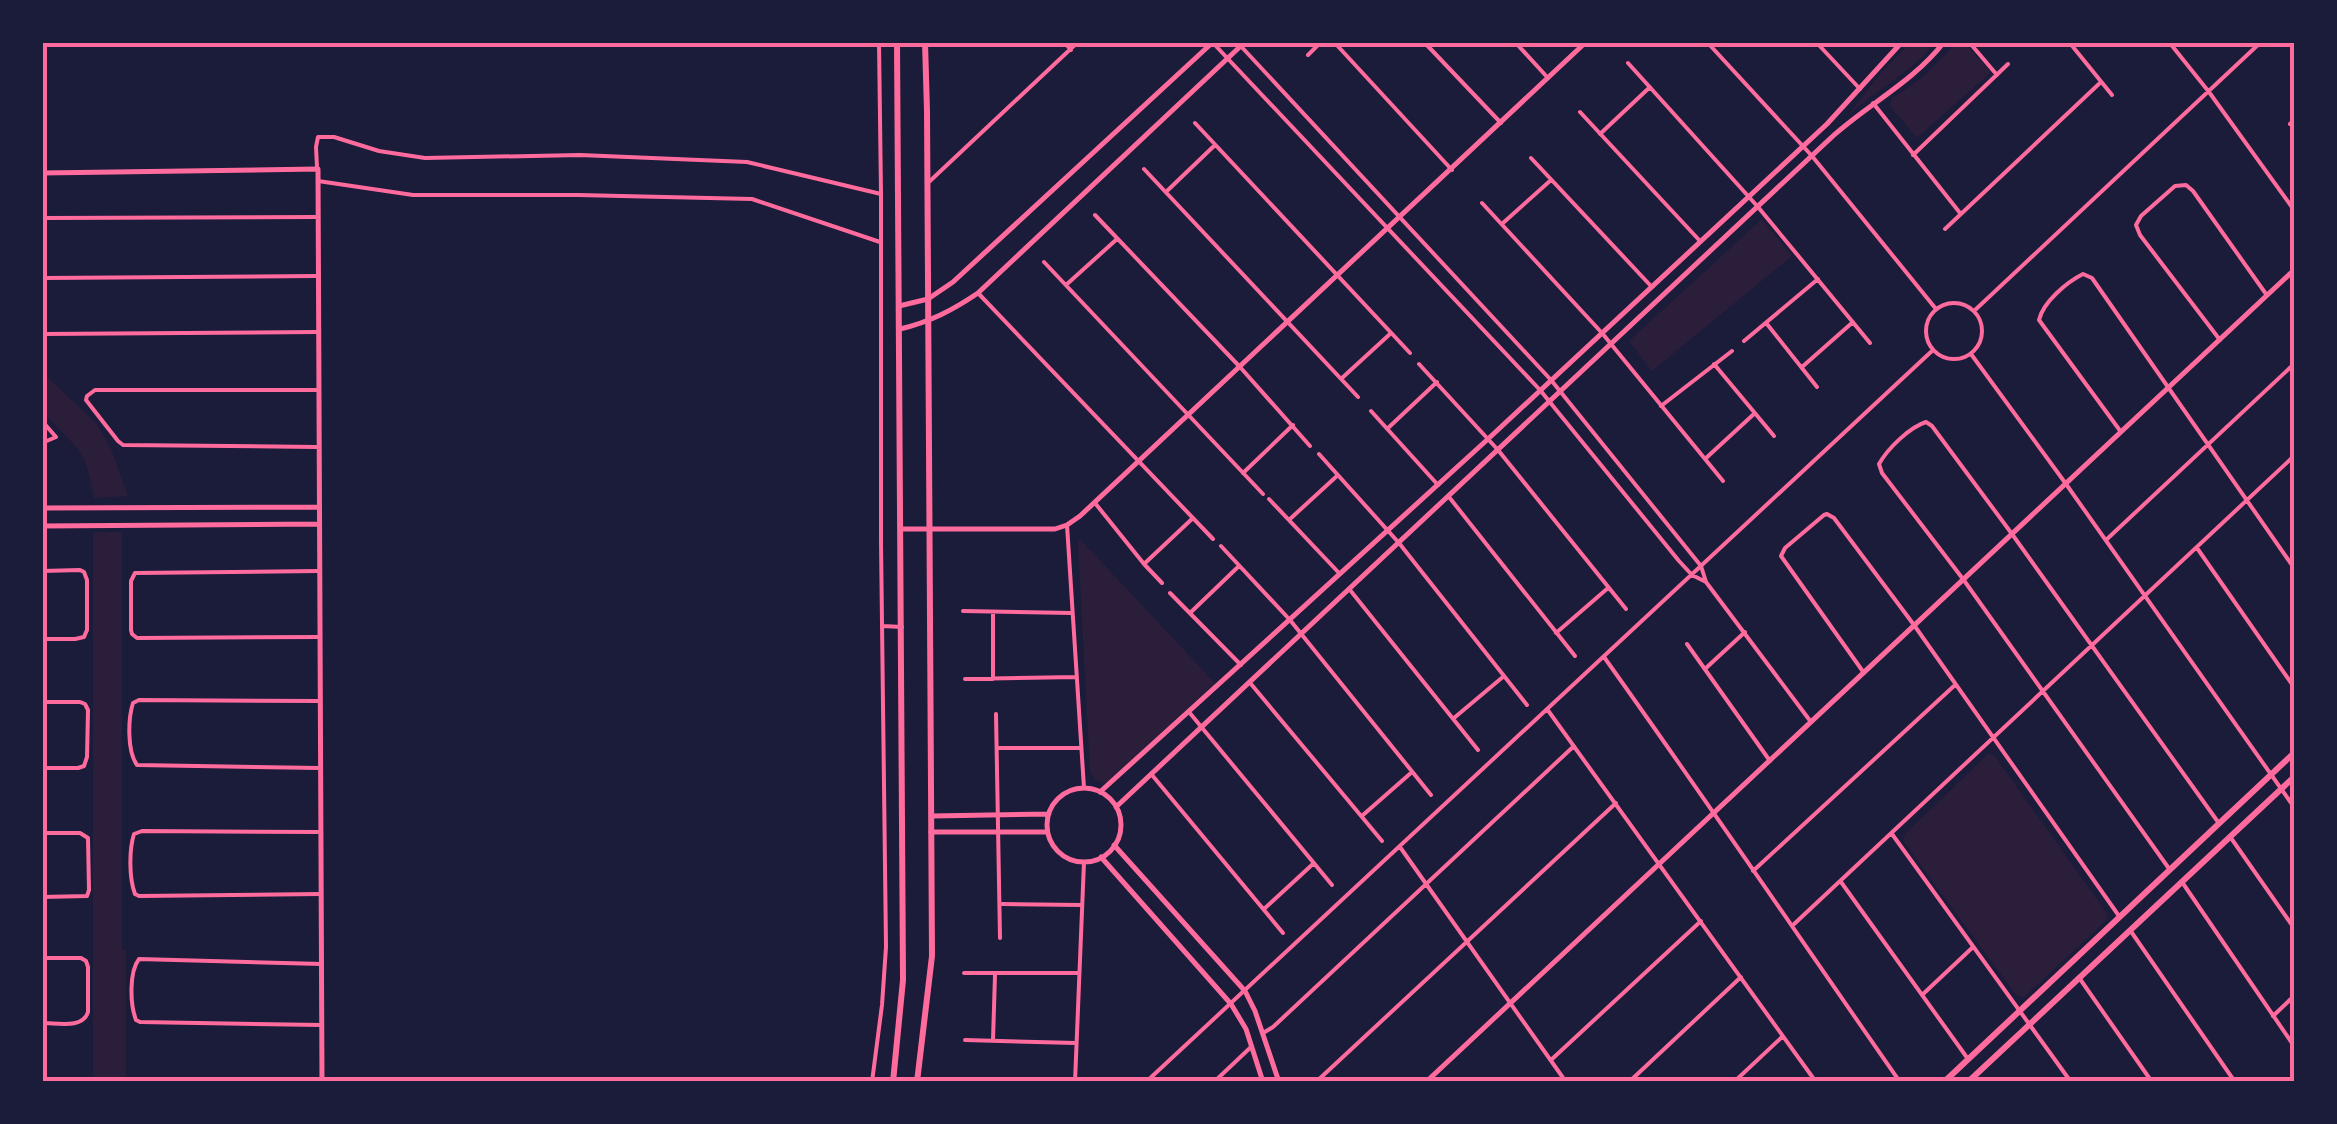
<svg xmlns="http://www.w3.org/2000/svg" width="2337" height="1124" viewBox="0 0 2337 1124" font-family="Figtree,sans-serif">
<rect width="100%" height="100%" fill="#1b1b3a"/>
<path fill="#2a1e3b" d="M1910 43H1935C1911 73 1875 90 1847 117L1880 74Z
M1955 43H1965L1991 72 1917 138 1890 106 1892 98C1918 83 1936 66 1955 43Z
M1762 219 1792 256 1652 371 1629 341Z
M43 373 96 423 110 446 128 496 94 498 86 463 78 449 43 412Z
M93 532H122V949L126 950V1081H93Z
M1080 539 1215 683 1107 784 1096 781 1090 772 1078 544Z
M1988 754 1994 755 2108 915 2106 921 2024 997 2016 995 1903 841 1905 834Z"/>
<g fill="none" stroke-linecap="round" stroke-linejoin="round">
<path stroke="#ff6b9d" stroke-width="4" d="M1064 42 1071 50
M1237 42 1551 380 1701 566 1706 582 1811 722
M1334 42 1452 170
M1424 42 1501 123
M1515 42 1548 78
M1707 42 1812 156 1936 309
M1816 42 1860 89
M1969 42 1997 75
M2069 42 2112 95
M2169 42 2209 92 2294 210
M1214 44 1540 390 1679 561 1692 575 1706 582
M1308 55 1321 42
M1628 63 1758 207 1870 343
M1873 103 1960 213
M1580 112 1700 241
M1195 123 1410 353
M2290 124 2294 120
M1600 134 1650 87
M1913 155 2008 64
M1531 158 1650 285
M317 167 316 147 318 137H334L379 151 425 158 580 155 747 162 881 194
M1144 169 1358 397
M318 181 413 195H578L752 199 880 242
M930 181 1078 42
M1168 190 1215 145
M1482 203 1602 333 1723 481
M1095 215 1240 367 1310 446
M42 218 317 217
M1503 223 1551 180
M1945 229 2101 82
M1044 262 1263 494
M42 278 317 276
M1066 285 1117 239
M978 293 1213 539
M1926 331a28 28 0 1 1 56 0a28 28 0 1 1-56 0Z
M1974 311 2261 42
M1767 324 1817 387
M42 334 318 332
M2220 340 2140 235 2136 225 2141 216 2175 186 2186 185 2193 191 2266 294
M1744 341 1818 279
M1971 354 2066 484 2294 807
M1419 364 1498 450 1626 609
M1714 364 1774 436
M1802 367 1853 322
M1342 378 1390 334
M1661 406 1732 351
M1371 411 1438 485
M42 421 56 437 42 443
M1387 429 1437 382
M2121 432 2039 320C2043 302 2067 282 2083 274L2092 278 2294 568
M317 447 123 445 118 441 86 400 87 396 95 390H318
M1319 454 1399 543 1527 705
M1705 459 1755 413
M1243 473 1293 425
M1449 497 1575 656
M1269 499 1340 574
M1095 503 1144 564 1162 583
M1290 519 1338 475
M1067 525 1084 788
M2106 540 2294 364
M1221 546 1290 620 1431 795
M2197 548 2294 687
M1144 564 1193 518
M42 571 80 570 84 572 87 580V630L84 637 75 639H42
M319 571 135 573 131 581V630L132 634 137 638 320 637
M1350 590 1478 750
M1170 593 1241 665
M963 611 1072 613
M1190 613 1239 566
M883 626 902 627
M1556 633 1608 588
M1687 644 1770 761
M1604 657C1704 797 1801 940 1900 1082
M1706 668 1745 632
M1864 673 1781 556 1785 548 1824 515 1827 514 1834 518 1914 625 2119 916
M965 679 1077 677
M993 679V613
M1251 684 1382 841
M42 702H80L85 704 88 710 87 757 84 766 78 768H42
M1547 709 1816 1082
M1189 712 1332 885
M996 714 1000 938
M1454 718 1504 676
M997 748H1081
M319 768 137 765C127 751 128 719 133 703L139 700 320 701
M1152 775 1283 933
M1363 815 1412 772
M321 832 142 831 134 834C129 850 129 878 135 894L139 896 321 894
M42 833H80L88 838 89 890 87 896 42 897
M1892 834 2071 1082
M2231 838 2294 928
M1400 847 1566 1082
M2170 870 1963 579 1882 473 1879 464C1888 448 1910 427 1926 422L1932 426 2012 534 2218 822
M1753 871 1955 685
M1841 882 1968 1059
M2182 882 2294 1046
M1002 904 1082 905
M1264 909 1314 863
M1792 926 2294 456
M2130 930 2235 1082
M42 958H81L86 961 88 967V1012C83 1029 58 1023 42 1023
M322 964 139 959C129 972 130 1004 136 1020L140 1022 322 1025
M964 973H1079
M2080 979 2152 1082
M1922 995 1972 948
M2273 1016 2294 996
M1263 1033 1273 1027 1574 746
M965 1040 1076 1043
M993 1040 995 975
M1551 1060 1701 921
M872 1082 882 1005 886 947 881 542V194L879 42
M1075 1082 1084 862
M1146 1082 1933 350
M1214 1082 1251 1047
M1316 1082 1616 803
M1629 1082 1741 977
M1734 1082 1782 1037"/>
<path stroke="#ff6b9d" stroke-width="5" d="M42 173 318 169 322 1082
M899 306 928 299 953 282 1213 42
M900 329C930 322 953 310 978 293L1245 42
M42 508 319 507
M42 526 319 524
M902 529H1055L1067 525 1080 516 1586 42
M1047 825a37 37 0 1 1 74 0a37 37 0 1 1-74 0Z
M1100 792 1488 439 1827 124 1902 42
M1116 807 1834 135C1870 103 1914 81 1944 42
M932 816 1049 814
M931 832H1047
M1114 845 1245 991 1255 1011 1279 1082
M1101 857 1231 1004 1246 1029 1263 1082
M1426 1082 2294 270"/>
<path stroke="#ff6b9d" stroke-width="6" d="M893 1082 903 980 897 42
M917 1082 932 956 927 111 925 42
M1944 1082 2294 753
M1968 1082 2294 777"/>
</g>
<rect width="2337" height="1124" fill="none" stroke="#1b1b3a" stroke-width="90"/>
<rect x="45" y="45" width="2247" height="1034" fill="none" stroke="#ff6b9d" stroke-width="4"/>
</svg>
